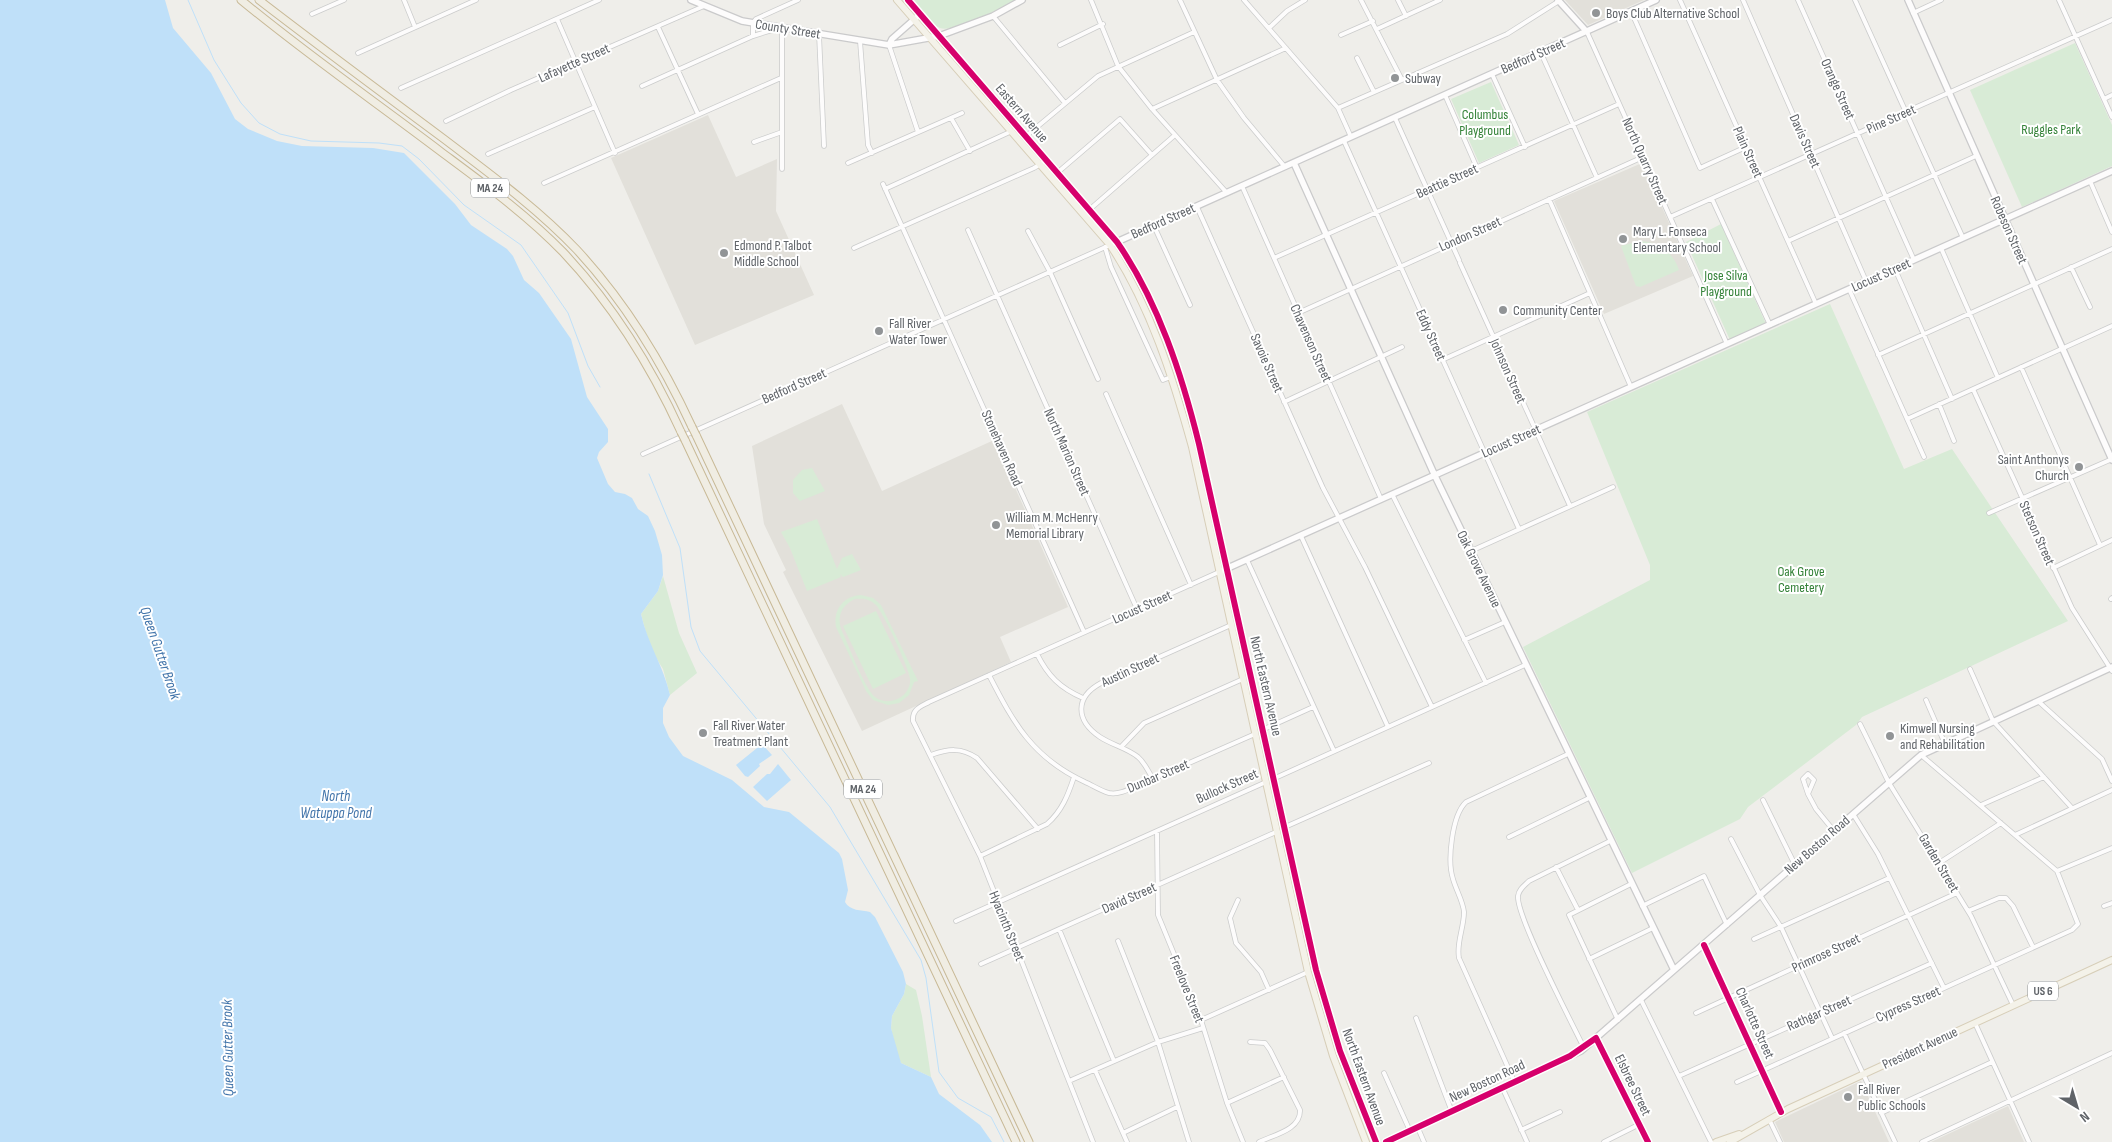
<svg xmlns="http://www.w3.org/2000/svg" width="2112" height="1142" viewBox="0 0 2112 1142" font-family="'Sofia Sans Condensed',sans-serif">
<rect width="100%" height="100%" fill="#efeeea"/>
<path fill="#e2e0da" d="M1565 0H1644L1588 25Z
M708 115 736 177 777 159 776 211 814 295 695 345 611 158Z
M1642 163 1693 276 1604 314 1554 201Z
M842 404 882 491 994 440 1068 607 1000 637 1011 662 862 731 783 572 786 570 764 524 752 446Z
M1861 1081 1889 1142H1784L1775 1122Z
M2008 1106 2024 1142H1931Z"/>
<path fill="#d8ebd6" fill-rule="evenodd" d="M913 0H1015C1002 8 954 33 940 28 930 24 920 8 913 0Z
M2075 43 2112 125V166L2022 207 1970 90Z
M1491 82 1519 145 1479 163 1451 99Z
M1721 224 1766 324 1730 340 1686 242Z
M1640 241C1659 242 1673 252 1679 270L1640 287 1636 286 1621 246Z
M1830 304 1904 469 1952 449 2068 621 1862 717 1856 725 1748 807 1740 819 1632 873 1523 647 1650 580V565L1587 412Z
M812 468 825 491 800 501 793 493V480L802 470Z
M817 519 837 569 842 558 852 554 861 570 843 577 840 574 841 577 807 591 790 548 781 532Z
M663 576 679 633 697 673 670 695 663 669 650 648 641 614 658 591Z
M861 595 873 598 881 605 918 681 914 682 909 695 899 703 888 705 873 700 866 691 836 627C833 609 844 596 861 595ZM855 599C863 598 870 599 876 605 883 612 909 668 910 678 912 696 890 708 875 697 864 688 848 643 841 629 837 615 842 605 855 599Z
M876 611 906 673 873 689 843 626Z
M906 984 916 990 922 1016 931 1077 901 1063 897 1055 891 1028 892 1016 904 994Z"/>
<path fill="#bfe0f9" d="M0 0H165L173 28 211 73 235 119 248 129 277 141 302 146 373 148 404 153 455 204 471 225 507 249 513 256 524 280 539 293 571 339 587 397 608 429V442L599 452 597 458 608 484 615 492 625 494 632 498 638 509 648 516 655 531 662 555 663 575 658 591 641 614C648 645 663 665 670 695L663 708V723L669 737 683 756 732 780 764 807 789 812 839 853 842 859 848 890 845 902C850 911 861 910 870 912L875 917 903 972 906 984 904 994 892 1016 891 1028 901 1063 931 1077 939 1094 980 1125 992 1142H0Z
M762 744 772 755 759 764 760 766 748 777 745 776 736 765Z
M778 764 791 780 767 801 753 787 767 774H770Z"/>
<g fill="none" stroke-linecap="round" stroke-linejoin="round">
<path stroke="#bfe0f9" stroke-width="1" d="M188 0 214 60 241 103 259 123 280 134 311 141 379 143 402 146 419 159 464 205 521 245 568 313 588 366 600 387
M649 474 680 548 691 627 700 651 830 807 921 960 926 978 939 1072 958 1098 991 1117 1004 1142"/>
<defs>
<path id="street" d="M404 0 415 27
M1091 0 1118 66 1152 109 1227 193
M1180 0 1217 80 1244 118 1285 167
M1244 0 1338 108 1351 137
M1361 0 1402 80
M1398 0 1406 16
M1680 0 1816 304
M1743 0 1866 281
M1798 0 1914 260
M1855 0 1963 238
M2059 0 2112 117
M1631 11 1700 168 1746 147
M1913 13 1941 0
M312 14 344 0
M993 16 1065 103
M557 19 615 153
M658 27 698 114
M1269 28 1287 11 1305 0
M1377 29 1440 0
M1587 32 1727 344
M819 34 824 146
M1341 35 1373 21
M753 36V23L756 19 798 0
M860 41 868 145 872 153
M889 45 918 132
M1060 45 1103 24
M358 53 476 0
M1541 53 1597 178
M1357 58 1374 92
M1492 74 1525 147
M642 86 753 36 782 27V169
M401 88 599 0
M1445 95 1477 168
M2104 99 2112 95
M1338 108 1507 34 1559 1
M1152 109 1286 48
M951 118 970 151
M1395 118 1459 260
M446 121 511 90 704 6
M1025 137 1098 76 1194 32
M1344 141 1519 529
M754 142 782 132
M488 154 595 107
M848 163 962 113
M1057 173 1120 119 1152 155
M2090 181 2112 232
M544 183 781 78
M883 184 1084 632
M1242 186 1381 499
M885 189 1012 131
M1549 199 1631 387
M1712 199 1770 325
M1197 207 1323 488 1365 567 1432 707
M1089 210 1175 135
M1670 217 2112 20
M1154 226 1190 305
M968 230 1137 609
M1028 231 1050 272 1098 379
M1788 241 1976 156
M1105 247 1111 267 1163 380 1171 377
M854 248 1034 168 1047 160
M1941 248 1998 378
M1274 258 1619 104
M1460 263 1570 506
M2071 267 2090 307
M1895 269 1952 399
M1849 289 1924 457
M1298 313 1643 157
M1878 355 2112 249
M1442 360 1590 293
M2021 367 2100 545
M1973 389 2072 608 2112 671
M1106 394 1191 585
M1284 402 1402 347
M1939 404 1954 441
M1907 419 2112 326
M643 454 1110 245
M1392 494 1486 683
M1989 513 2112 459
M1301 536 1388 727
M1471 551 1613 487
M1247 560 1334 751
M2053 568 2112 540
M2111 599 2112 598
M1464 640 1505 622
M1037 654C1048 676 1060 688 1083 698
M1970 669 1993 721 2072 808
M989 675C1014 724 1033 758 1085 782 1092 785 1101 791 1109 793 1119 795 1130 789 1139 785L1255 734
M1926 700 1945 744
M2038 701 2102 759 2112 781
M1860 724 1889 783 1971 916 2013 1005
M1262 730 1313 707
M1121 747 1144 723 1243 679
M931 755C948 749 961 747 977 758L1038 829
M1808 774 1814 780 1808 794 1803 779Z
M1153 779C1148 771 1145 763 1138 757 1127 748 1112 745 1100 737 1075 720 1075 697 1101 683L1231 625
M1273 779 1525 665
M1808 794 1816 809 1834 831
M1763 800 1795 865
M1981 805 2044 777
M1853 814 1878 854 1944 988
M1285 827 1429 763
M1157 831 1158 915 1201 1020 1227 1103 1243 1142
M2015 835 2112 790
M1509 837 1589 798
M1731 839 1760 895 1781 927 1832 1038
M980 856 1047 824C1062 811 1068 795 1074 777
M1939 863 2001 823
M1556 867 1578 910
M2057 871 2112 848
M1238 900 1230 918 1236 943 1261 972 1269 990
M1642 906 1704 876 1727 925
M2104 906 2112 903
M1968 911 1999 898H2006L2013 906 2033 947
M956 921 1266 782
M1059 929 1114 1061
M1754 939 1889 878
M1118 941 1158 1042 1189 1142
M1704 945 1781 1112
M1589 959 1653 928
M981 964 1276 832
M1641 1000 1711 1142
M1696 1013 1957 893
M1416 1018 1452 1112
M1201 1020 1308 972
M1618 1020 1569 915 1631 884
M1975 1023 2029 1142
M1844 1033 1895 1142
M1250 1042 1265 1043 1270 1050 1300 1110C1301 1130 1273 1135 1259 1142
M1584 1048C1572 1023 1516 916 1518 896 1519 889 1524 886 1529 881L1610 841
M1095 1070 1127 1142
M1384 1073 1410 1131
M1679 1076 1932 963
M1069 1081 1158 1042 1203 1028
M1737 1082 2072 930 2078 924 2057 871 1921 755
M1515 1083 1459 958C1456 943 1464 928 1464 912 1463 901 1456 890 1453 879 1447 861 1452 815 1466 802L1568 754
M1503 1089 1527 1142
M1227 1103 1284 1077
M1881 1113 1992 1062
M1769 1119 1780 1142
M1418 1128 1424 1142
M1521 1130 1560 1112
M1123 1133 1177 1107
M1093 1142 980 856 913 721C912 709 920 707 929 702L1219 572
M1604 1142 1638 1125
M1922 1142 2112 1053"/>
<path id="secondary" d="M691 0 742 21 889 45 939 36 993 16 1022 0
M1558 0 1587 32
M1908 0 2112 460
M889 45 892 39 917 17
M1294 163 1435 476 1674 970
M1110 245 1656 0
M1219 572 2112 171
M1596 1038 1648 1142
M1386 1142 1581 1051 1921 755 2112 667"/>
<path id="primary" d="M897 0 1110 245C1150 305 1173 378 1192 447L1308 972 1333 1056 1366 1142
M908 0 1117 242C1158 301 1182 375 1199 444L1316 970 1340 1051 1376 1142
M1716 1142 1739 1134
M1730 1142 1788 1109 2112 960"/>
<path id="highway" d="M241 0C305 53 374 101 440 151 483 183 526 214 563 252 613 305 651 366 681 432
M259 0C320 47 382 93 444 139 490 174 537 208 577 250 626 303 662 362 692 427
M696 435 1029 1142
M685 440 1016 1142"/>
</defs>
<use href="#street" stroke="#cbcccc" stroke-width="5.5"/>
<use href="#secondary" stroke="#cacacb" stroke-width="8"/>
<use href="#primary" stroke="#d7ceb8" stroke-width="8"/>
<use href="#highway" stroke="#c8b996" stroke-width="9"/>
<use href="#street" stroke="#fdfcfc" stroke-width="4"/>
<use href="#secondary" stroke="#fdfcfc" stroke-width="5.5"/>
<use href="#primary" stroke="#f4f2e9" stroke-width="6"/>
<use href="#highway" stroke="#f0ede3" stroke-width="7"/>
<defs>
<path id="highway-bridge" d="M692 427 696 435
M681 432 685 440"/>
</defs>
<use href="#highway-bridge" stroke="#c8b996" stroke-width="9" stroke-linecap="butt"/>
<use href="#highway-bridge" stroke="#f0ede3" stroke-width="7"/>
<defs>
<path id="cycleway" d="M908 0 1117 242C1158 301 1182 375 1199 444L1316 970 1340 1051 1376 1142
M1704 945 1781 1112
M1386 1142 1570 1056 1596 1038 1648 1142"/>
</defs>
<use href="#cycleway" stroke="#fff" stroke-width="9"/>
<use href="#cycleway" stroke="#d6006c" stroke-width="6"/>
</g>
<g fill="#919496" stroke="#fff" stroke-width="2">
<circle cx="1596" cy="13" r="5"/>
<circle cx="1395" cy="78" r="5"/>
<circle cx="1623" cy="239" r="5"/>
<circle cx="724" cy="253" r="5"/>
<circle cx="1503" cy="310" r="5"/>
<circle cx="879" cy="331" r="5"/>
<circle cx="2079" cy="467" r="5"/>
<circle cx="996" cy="525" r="5"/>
<circle cx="703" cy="733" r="5"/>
<circle cx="1890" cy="736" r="5"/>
<circle cx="1848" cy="1097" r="5"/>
</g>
<g text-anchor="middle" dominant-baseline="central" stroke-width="4" stroke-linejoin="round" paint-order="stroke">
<g fill="#fff" stroke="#8f9295" stroke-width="1">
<rect x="471" y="178.5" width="38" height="19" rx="4"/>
<rect x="844" y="779.5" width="38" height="19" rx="4"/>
<rect x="2028" y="981.5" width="30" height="19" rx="4"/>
</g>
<g font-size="12" font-weight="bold" fill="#5f6368">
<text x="490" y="188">MA 24</text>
<text x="863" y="789">MA 24</text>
<text x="2043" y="991">US 6</text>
</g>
<g font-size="14" fill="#5f6368" stroke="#fff" text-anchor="start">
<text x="1606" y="13">Boys Club Alternative School</text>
<text x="1405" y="78">Subway</text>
<text x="1633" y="231">Mary L. Fonseca<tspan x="1633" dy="16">Elementary School</tspan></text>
<text x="734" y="245">Edmond P. Talbot<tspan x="734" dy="16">Middle School</tspan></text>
<text x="1513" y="310">Community Center</text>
<text x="889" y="323">Fall River<tspan x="889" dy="16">Water Tower</tspan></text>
<text x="2069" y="459" text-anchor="end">Saint Anthonys<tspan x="2069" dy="16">Church</tspan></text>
<text x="1006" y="517">William M. McHenry<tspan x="1006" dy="16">Memorial Library</tspan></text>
<text x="713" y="725">Fall River Water<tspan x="713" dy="16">Treatment Plant</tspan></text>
<text x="1900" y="728">Kimwell Nursing<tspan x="1900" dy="16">and Rehabilitation</tspan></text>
<text x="1858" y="1089">Fall River<tspan x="1858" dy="16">Public Schools</tspan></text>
</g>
<g font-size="14" fill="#5f6368" stroke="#fff">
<text transform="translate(788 29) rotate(9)">County Street</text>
<text transform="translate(1533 56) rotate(-24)">Bedford Street</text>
<text transform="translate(574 63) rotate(-24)">Lafayette Street</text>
<text transform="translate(1838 89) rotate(66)">Orange Street</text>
<text transform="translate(1022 113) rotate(49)">Eastern Avenue</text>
<text transform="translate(1891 119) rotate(-24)">Pine Street</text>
<text transform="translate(1805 141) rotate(66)">Davis Street</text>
<text transform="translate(1748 152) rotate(66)">Plain Street</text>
<text transform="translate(1645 161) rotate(66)">North Quarry Street</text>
<text transform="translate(1447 181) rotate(-24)">Beattie Street</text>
<text transform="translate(1163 221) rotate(-24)">Bedford Street</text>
<text transform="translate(2009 230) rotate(66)">Robeson Street</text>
<text transform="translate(1470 234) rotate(-24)">London Street</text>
<text transform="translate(1881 275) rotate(-24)">Locust Street</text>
<text transform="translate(1431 335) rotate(66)">Eddy Street</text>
<text transform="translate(1311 343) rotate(66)">Chavenson Street</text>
<text transform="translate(1267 363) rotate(66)">Savoie Street</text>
<text transform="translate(1508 371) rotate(66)">Johnson Street</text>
<text transform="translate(794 386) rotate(-24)">Bedford Street</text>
<text transform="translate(1511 441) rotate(-24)">Locust Street</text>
<text transform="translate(1002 448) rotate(66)">Stonehaven Road</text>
<text transform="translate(1067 452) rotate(66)">North Marion Street</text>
<text transform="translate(2037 533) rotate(66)">Stetson Street</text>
<text transform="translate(1479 569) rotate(64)">Oak Grove Avenue</text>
<text transform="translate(1142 607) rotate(-24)">Locust Street</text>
<text transform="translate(1130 670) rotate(-25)">Austin Street</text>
<text transform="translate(1266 686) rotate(77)">North Eastern Avenue</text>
<text transform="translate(1158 776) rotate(-23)">Dunbar Street</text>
<text transform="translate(1227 786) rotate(-24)">Bullock Street</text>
<text transform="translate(1817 845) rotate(-41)">New Boston Road</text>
<text transform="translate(1939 863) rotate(59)">Garden Street</text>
<text transform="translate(1129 898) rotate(-24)">David Street</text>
<text transform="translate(1007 926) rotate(68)">Hyacinth Street</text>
<text transform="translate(1826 953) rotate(-25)">Primrose Street</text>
<text transform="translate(1187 989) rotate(68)">Freelove Street</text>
<text transform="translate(1908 1004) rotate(-24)">Cypress Street</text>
<text transform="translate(1819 1013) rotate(-24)">Rathgar Street</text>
<text transform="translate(1755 1023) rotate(66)">Charlotte Street</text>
<text transform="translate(1920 1048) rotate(-25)">President Avenue</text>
<text transform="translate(1364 1077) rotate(70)">North Eastern Avenue</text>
<text transform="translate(1487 1081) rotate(-25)">New Boston Road</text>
<text transform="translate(1633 1085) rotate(64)">Elsbree Street</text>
</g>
<g font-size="14" fill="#348238" stroke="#fff">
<text x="1485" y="114">Columbus<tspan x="1485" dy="16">Playground</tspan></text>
<text x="2051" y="129">Ruggles Park</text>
<text x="1726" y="275">Jose Silva<tspan x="1726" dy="16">Playground</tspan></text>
<text x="1801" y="571">Oak Grove<tspan x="1801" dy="16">Cemetery</tspan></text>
</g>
<g font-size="15" font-style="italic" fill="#4174aa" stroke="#fff">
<text transform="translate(160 653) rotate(71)">Queen Gutter Brook</text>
<text x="336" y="796">North<tspan x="336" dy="17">Watuppa Pond</tspan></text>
<text transform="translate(228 1048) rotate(-91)">Queen Gutter Brook</text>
</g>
</g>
<g transform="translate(2077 1107) rotate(142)" stroke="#ffffff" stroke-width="4" paint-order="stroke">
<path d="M0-4L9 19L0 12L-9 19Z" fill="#5f6368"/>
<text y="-8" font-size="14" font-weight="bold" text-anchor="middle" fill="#5f6368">N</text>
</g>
</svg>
